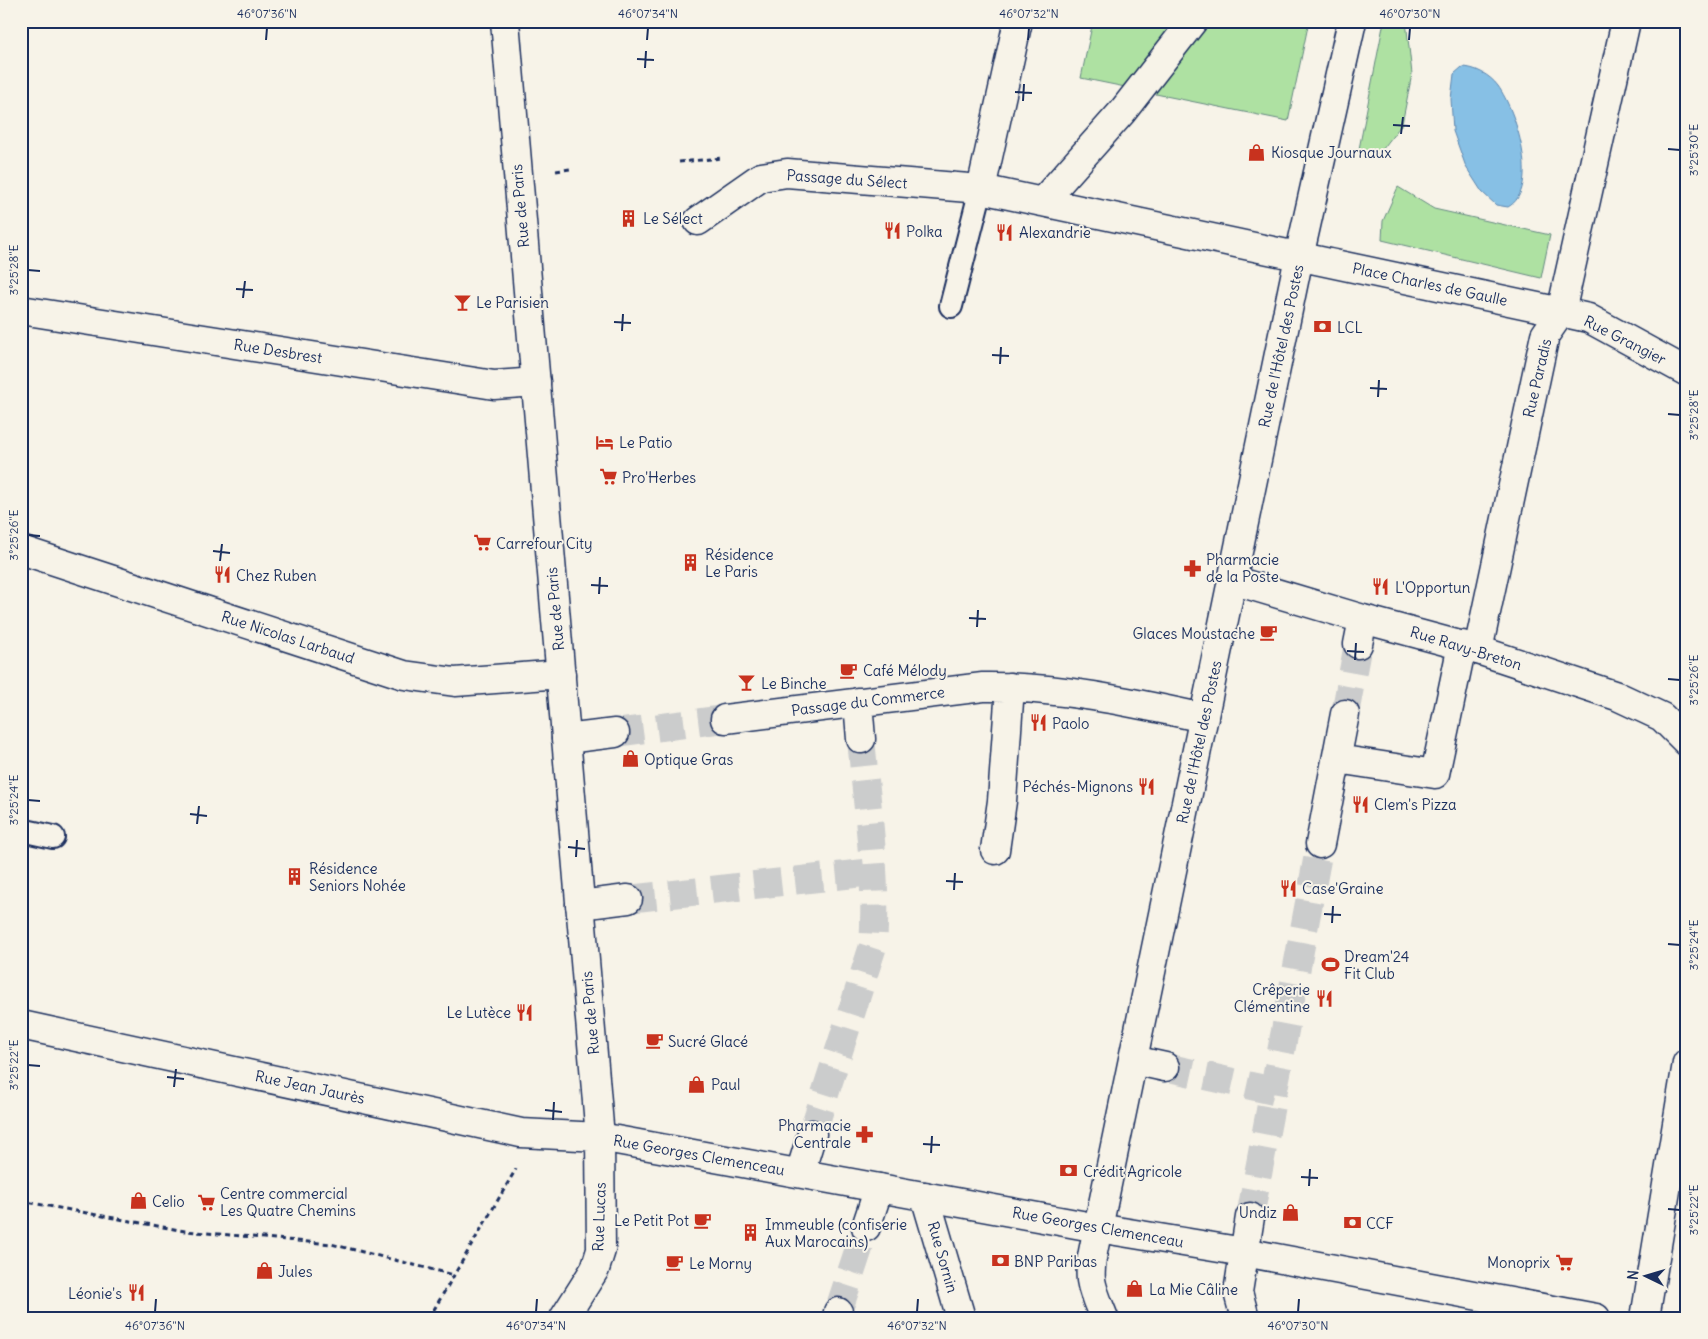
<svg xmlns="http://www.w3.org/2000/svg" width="1708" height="1339" viewBox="0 0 1708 1339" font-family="Delius,sans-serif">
<rect width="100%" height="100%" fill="#f7f3e8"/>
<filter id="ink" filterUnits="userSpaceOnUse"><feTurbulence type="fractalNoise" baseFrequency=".02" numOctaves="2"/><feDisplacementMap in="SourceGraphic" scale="10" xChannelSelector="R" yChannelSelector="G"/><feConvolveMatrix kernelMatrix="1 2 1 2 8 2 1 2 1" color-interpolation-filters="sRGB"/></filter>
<g filter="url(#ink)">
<path fill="#aee1a2" stroke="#648880" d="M1093 21H1184L1135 89 1081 78Z
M1200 21H1309L1288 121 1146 92Z
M1384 21H1406L1412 74 1402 124 1379 154 1359 149Z
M1398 187 1434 209 1550 235 1541 278 1382 240 1383 221Z"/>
<path fill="#87c0e5" stroke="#5c86af" d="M1462 67C1475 67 1490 75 1498 86 1516 111 1541 189 1508 207L1496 205 1482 192 1466 167 1453 131 1451 99 1454 74Z"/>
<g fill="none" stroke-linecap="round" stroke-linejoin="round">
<path stroke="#cbcccc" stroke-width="28" stroke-dasharray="28 14" stroke-linecap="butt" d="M1345 714 1358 644
M615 733 725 719
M628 899 873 872
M1165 1067 1274 1091
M812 1134 873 946C878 877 867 808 861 739
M1250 1217 1320 844
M838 1312 866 1227"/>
<defs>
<path id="service" d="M951 306 981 189
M21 830 53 837"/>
<path id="pedestrian" d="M981 189 1561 312 1626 21
M1042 202 1122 112 1193 21
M1232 580 1363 619 1478 650
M1358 644 1363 619
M858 702 861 739
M725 719 983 687C1057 686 1131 702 1204 718
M566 739 615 733
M1337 759 1435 774 1462 645
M1320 844 1345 714
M995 850 1002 801 1010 687
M580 905 628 899
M1133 1060 1165 1067
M800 1173 812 1134
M925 1196 961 1318
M866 1227 879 1188
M837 1318 838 1312
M1104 1318C1099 1305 1093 1293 1091 1280 1089 1263 1095 1244 1098 1228L1299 257 1352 21
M1245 1318 1238 1292 1250 1217"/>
<path id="minor" d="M698 221 761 177 787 173 981 189 1018 21
M21 310 494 385 536 382
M1687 372 1588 318 1561 312 1545 335 1478 650 1617 696 1662 717 1687 742
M21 550 404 675 455 682 561 674
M600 1137 1098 1228 1244 1252 1596 1318
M1645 1318 1687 1063"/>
<path id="tertiary" d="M505 21 600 1137 601 1250 595 1269 564 1318
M21 1025 521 1133 600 1137"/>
</defs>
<use href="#service" stroke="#1b2f5e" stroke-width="26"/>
<use href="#pedestrian" stroke="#1b2f5e" stroke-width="31"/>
<use href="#minor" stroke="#1b2f5e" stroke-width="31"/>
<use href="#tertiary" stroke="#1b2f5e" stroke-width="31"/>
<path stroke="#1b2f5e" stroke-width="3" stroke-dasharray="5 4" stroke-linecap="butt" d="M679 162 723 158
M556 171 570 169
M21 1201 185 1231 331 1244 454 1275
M429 1318 516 1169"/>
<use href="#service" stroke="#f7f3e8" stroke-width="22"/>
<use href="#pedestrian" stroke="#f7f3e8" stroke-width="28"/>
<use href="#minor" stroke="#f7f3e8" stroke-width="28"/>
<use href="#tertiary" stroke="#f7f3e8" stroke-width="28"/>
</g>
</g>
<path fill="none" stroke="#1b2f5e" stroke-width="2" d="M266 40 267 28M647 40 648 28M1028 40 1029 28M1409 40 1410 28M637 59 654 60M645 68 646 51M1015 92 1032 93M1023 101 1024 84M1393 125 1410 126M1401 134 1403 117M1668 149 1680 150M28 270 40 271M236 289 253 290M243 298 245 281M614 322 631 323M622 331 623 314M992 355 1009 356M1000 364 1001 347M1370 388 1387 389M1378 397 1379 380M1668 414 1680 415M28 535 40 536M213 551 230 553M220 561 222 544M591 585 608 586M599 594 600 577M969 618 986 619M977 627 978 610M1347 651 1364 652M1355 660 1356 643M1668 679 1680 680M28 800 40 801M190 814 207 816M197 824 199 806M568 847 585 849M576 857 577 840M946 881 963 882M954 890 955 873M1324 914 1341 915M1332 923 1333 906M1668 944 1680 945M28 1065 40 1066M167 1077 184 1079M174 1087 176 1069M545 1110 562 1112M553 1120 554 1102M923 1144 940 1145M931 1153 932 1136M1301 1177 1318 1178M1309 1186 1310 1169M1668 1209 1680 1210M155 1312 156 1299M536 1312 537 1299M917 1312 918 1299M1298 1312 1299 1299"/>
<defs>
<symbol id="shop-bare" viewBox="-9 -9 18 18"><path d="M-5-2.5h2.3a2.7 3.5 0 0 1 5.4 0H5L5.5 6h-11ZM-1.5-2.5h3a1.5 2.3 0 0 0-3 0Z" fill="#c8321e" stroke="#f7f3e8" stroke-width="2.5" paint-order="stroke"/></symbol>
<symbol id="building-bare" viewBox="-9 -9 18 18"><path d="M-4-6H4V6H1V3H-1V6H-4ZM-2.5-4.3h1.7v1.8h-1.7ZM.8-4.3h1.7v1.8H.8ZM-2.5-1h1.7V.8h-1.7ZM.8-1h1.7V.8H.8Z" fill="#c8321e" stroke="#f7f3e8" stroke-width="2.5" paint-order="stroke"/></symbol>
<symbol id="restaurant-bare" viewBox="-9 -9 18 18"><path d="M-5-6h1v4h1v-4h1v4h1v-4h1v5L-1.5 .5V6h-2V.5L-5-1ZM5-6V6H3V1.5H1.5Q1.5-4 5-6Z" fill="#c8321e" stroke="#f7f3e8" stroke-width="2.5" paint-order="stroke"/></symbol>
<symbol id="bar-bare" viewBox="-9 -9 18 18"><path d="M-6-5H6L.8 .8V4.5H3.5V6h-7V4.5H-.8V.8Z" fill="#c8321e" stroke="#f7f3e8" stroke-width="2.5" paint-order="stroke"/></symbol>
<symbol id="bank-bare" viewBox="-9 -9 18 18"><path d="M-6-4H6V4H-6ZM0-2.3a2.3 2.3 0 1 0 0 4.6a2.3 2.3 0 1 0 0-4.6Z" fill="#c8321e" stroke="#f7f3e8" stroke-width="2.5" paint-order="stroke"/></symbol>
<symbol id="hotel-bare" viewBox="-9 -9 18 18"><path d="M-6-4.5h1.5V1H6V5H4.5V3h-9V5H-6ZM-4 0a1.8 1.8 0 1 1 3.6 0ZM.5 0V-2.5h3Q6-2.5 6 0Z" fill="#c8321e" stroke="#f7f3e8" stroke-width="2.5" paint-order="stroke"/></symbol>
<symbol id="supermarket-bare" viewBox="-9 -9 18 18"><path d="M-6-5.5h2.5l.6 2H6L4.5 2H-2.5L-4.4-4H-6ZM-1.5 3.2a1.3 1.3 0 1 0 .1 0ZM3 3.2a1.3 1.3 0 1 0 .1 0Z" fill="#c8321e" stroke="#f7f3e8" stroke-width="2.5" paint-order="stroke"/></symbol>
<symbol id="pharmacy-bare" viewBox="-9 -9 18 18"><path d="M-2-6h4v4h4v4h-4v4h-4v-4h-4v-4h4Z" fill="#c8321e" stroke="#f7f3e8" stroke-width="2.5" paint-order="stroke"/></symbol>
<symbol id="cafe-bare" viewBox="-9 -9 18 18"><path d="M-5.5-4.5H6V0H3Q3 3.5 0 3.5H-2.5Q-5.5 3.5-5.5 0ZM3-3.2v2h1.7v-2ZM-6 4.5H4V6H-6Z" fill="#c8321e" stroke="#f7f3e8" stroke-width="2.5" paint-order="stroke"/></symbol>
<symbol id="stadium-bare" viewBox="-9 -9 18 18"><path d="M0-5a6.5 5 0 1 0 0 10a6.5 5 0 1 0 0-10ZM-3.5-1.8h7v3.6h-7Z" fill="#c8321e" stroke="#f7f3e8" stroke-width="2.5" paint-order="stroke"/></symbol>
</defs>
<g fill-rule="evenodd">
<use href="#shop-bare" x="1244" y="140" width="25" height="25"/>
<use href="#building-bare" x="616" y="206" width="25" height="25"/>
<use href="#restaurant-bare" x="880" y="218" width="25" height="25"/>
<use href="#restaurant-bare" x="992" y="220" width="25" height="25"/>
<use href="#bar-bare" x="450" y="290" width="25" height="25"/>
<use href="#bank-bare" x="1310" y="314" width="25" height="25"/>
<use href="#hotel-bare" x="592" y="430" width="25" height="25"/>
<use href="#supermarket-bare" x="596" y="464" width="25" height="25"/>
<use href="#supermarket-bare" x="470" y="530" width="25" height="25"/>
<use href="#building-bare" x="678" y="550" width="25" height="25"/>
<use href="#pharmacy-bare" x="1180" y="556" width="25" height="25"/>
<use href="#restaurant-bare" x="210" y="562" width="25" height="25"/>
<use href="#restaurant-bare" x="1368" y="574" width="25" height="25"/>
<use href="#cafe-bare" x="1256" y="620" width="25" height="25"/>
<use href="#cafe-bare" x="836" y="658" width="25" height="25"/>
<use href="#bar-bare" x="734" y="670" width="25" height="25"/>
<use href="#restaurant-bare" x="1026" y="710" width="25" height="25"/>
<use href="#shop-bare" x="618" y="746" width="25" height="25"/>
<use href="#restaurant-bare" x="1134" y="774" width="25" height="25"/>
<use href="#restaurant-bare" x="1348" y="792" width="25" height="25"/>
<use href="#building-bare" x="282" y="864" width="25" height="25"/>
<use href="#restaurant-bare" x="1276" y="876" width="25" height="25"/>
<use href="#stadium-bare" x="1318" y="952" width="25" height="25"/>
<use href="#restaurant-bare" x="1312" y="986" width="25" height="25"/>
<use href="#restaurant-bare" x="512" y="1000" width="25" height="25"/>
<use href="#cafe-bare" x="642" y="1028" width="25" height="25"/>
<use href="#shop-bare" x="684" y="1072" width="25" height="25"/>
<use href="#pharmacy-bare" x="852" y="1122" width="25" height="25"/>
<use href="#bank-bare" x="1056" y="1158" width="25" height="25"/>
<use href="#shop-bare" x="126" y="1188" width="25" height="25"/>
<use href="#supermarket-bare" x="194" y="1190" width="25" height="25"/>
<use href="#shop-bare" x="1278" y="1200" width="25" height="25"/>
<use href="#cafe-bare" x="690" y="1208" width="25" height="25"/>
<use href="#bank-bare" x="1340" y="1210" width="25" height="25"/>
<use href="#building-bare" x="738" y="1220" width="25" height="25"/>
<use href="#bank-bare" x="988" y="1248" width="25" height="25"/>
<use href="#supermarket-bare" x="1552" y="1250" width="25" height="25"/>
<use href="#cafe-bare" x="662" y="1250" width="25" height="25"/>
<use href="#shop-bare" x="252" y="1258" width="25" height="25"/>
<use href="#shop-bare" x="1122" y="1276" width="25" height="25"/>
<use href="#restaurant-bare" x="124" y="1280" width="25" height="25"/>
</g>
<g text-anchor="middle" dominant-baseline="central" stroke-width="4" stroke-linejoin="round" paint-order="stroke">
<g font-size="15" fill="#1b2f5e" stroke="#f7f3e8" text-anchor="start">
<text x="1271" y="152">Kiosque Journaux</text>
<text x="643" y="218">Le Sélect</text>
<text x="906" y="231">Polka</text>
<text x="1019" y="232">Alexandrie</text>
<text x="476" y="302">Le Parisien</text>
<text x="1337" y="327">LCL</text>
<text x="619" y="442">Le Patio</text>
<text x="622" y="477">Pro'Herbes</text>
<text x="496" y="543">Carrefour City</text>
<text x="705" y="554">Résidence<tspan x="705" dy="17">Le Paris</tspan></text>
<text x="1206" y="559">Pharmacie<tspan x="1206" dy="17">de la Poste</tspan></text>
<text x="236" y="575">Chez Ruben</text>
<text x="1395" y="587">L'Opportun</text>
<text x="1255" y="633" text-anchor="end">Glaces Moustache</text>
<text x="863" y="670">Café Mélody</text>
<text x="761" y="683">Le Binche</text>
<text x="1052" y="723">Paolo</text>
<text x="644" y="759">Optique Gras</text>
<text x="1133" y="786" text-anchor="end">Péchés-Mignons</text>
<text x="1374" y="804">Clem's Pizza</text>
<text x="309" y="868">Résidence<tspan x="309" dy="17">Seniors Nohée</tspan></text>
<text x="1302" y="888">Case'Graine</text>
<text x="1344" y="956">Dream'24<tspan x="1344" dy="17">Fit Club</tspan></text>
<text x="1310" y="989" text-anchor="end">Crêperie<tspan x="1310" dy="17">Clémentine</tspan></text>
<text x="511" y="1012" text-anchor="end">Le Lutèce</text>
<text x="668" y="1041">Sucré Glacé</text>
<text x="711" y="1084">Paul</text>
<text x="851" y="1125" text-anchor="end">Pharmacie<tspan x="851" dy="17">Centrale</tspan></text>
<text x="1083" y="1171">Crédit Agricole</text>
<text x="220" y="1193">Centre commercial<tspan x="220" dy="17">Les Quatre Chemins</tspan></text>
<text x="152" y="1201">Celio</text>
<text x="1277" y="1212" text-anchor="end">Undiz</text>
<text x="689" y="1220" text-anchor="end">Le Petit Pot</text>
<text x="1366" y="1223">CCF</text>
<text x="765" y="1224">Immeuble (confiserie<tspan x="765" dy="17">Aux Marocains)</tspan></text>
<text x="1014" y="1261">BNP Paribas</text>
<text x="1550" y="1262" text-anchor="end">Monoprix</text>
<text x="689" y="1263">Le Morny</text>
<text x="278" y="1271">Jules</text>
<text x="1149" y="1289">La Mie Câline</text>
<text x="122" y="1293" text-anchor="end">Léonie's</text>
</g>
<g font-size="15" fill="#1b2f5e" stroke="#f7f3e8">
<text transform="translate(847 179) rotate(4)">Passage du Sélect</text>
<text transform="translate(520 206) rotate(-95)">Rue de Paris</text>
<text transform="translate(1430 284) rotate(12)">Place Charles de Gaulle</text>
<text transform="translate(1625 340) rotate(27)">Rue Grangier</text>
<text transform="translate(1281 346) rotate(-78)">Rue de l'Hôtel des Postes</text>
<text transform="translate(278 351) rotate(9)">Rue Desbrest</text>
<text transform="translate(1537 378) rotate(-77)">Rue Paradis</text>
<text transform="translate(555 609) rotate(-95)">Rue de Paris</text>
<text transform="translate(288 637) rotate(18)">Rue Nicolas Larbaud</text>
<text transform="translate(1466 648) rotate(17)">Rue Ravy-Breton</text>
<text transform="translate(868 701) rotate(-7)">Passage du Commerce</text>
<text transform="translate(1199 742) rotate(-78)">Rue de l'Hôtel des Postes</text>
<text transform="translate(590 1013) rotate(-95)">Rue de Paris</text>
<text transform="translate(310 1087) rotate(12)">Rue Jean Jaurès</text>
<text transform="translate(699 1155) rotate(10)">Rue Georges Clemenceau</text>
<text transform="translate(599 1217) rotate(-88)">Rue Lucas</text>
<text transform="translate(1098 1227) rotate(10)">Rue Georges Clemenceau</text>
<text transform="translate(943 1257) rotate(74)">Rue Sornin</text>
</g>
</g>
<rect width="1708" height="1339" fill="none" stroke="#f7f3e8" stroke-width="55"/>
<g transform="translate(1646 1276) rotate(275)" stroke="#f7f3e8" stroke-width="4" paint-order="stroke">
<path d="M0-4L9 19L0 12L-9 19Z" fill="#1b2f5e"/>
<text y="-8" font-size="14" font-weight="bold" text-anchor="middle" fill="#1b2f5e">N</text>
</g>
<rect x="28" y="28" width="1652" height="1284" fill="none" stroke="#1b2f5e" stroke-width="2"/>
<g font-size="12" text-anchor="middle" fill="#1b2f5e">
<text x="267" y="18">46°07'36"N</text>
<text x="648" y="18">46°07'34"N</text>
<text x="1029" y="18">46°07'32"N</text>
<text x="1410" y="18">46°07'30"N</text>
<text transform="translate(1694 150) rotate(-90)" y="4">3°25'30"E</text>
<text transform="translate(14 270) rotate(-90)" y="4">3°25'28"E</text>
<text transform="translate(1694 415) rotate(-90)" y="4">3°25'28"E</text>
<text transform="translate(14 535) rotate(-90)" y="4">3°25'26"E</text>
<text transform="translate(1694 680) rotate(-90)" y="4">3°25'26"E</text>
<text transform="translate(14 800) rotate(-90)" y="4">3°25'24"E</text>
<text transform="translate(1694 945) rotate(-90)" y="4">3°25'24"E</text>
<text transform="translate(14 1065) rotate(-90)" y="4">3°25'22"E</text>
<text transform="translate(1694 1210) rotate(-90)" y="4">3°25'22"E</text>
<text x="155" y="1330">46°07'36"N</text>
<text x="536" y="1330">46°07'34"N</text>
<text x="917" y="1330">46°07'32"N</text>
<text x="1298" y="1330">46°07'30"N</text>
</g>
</svg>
